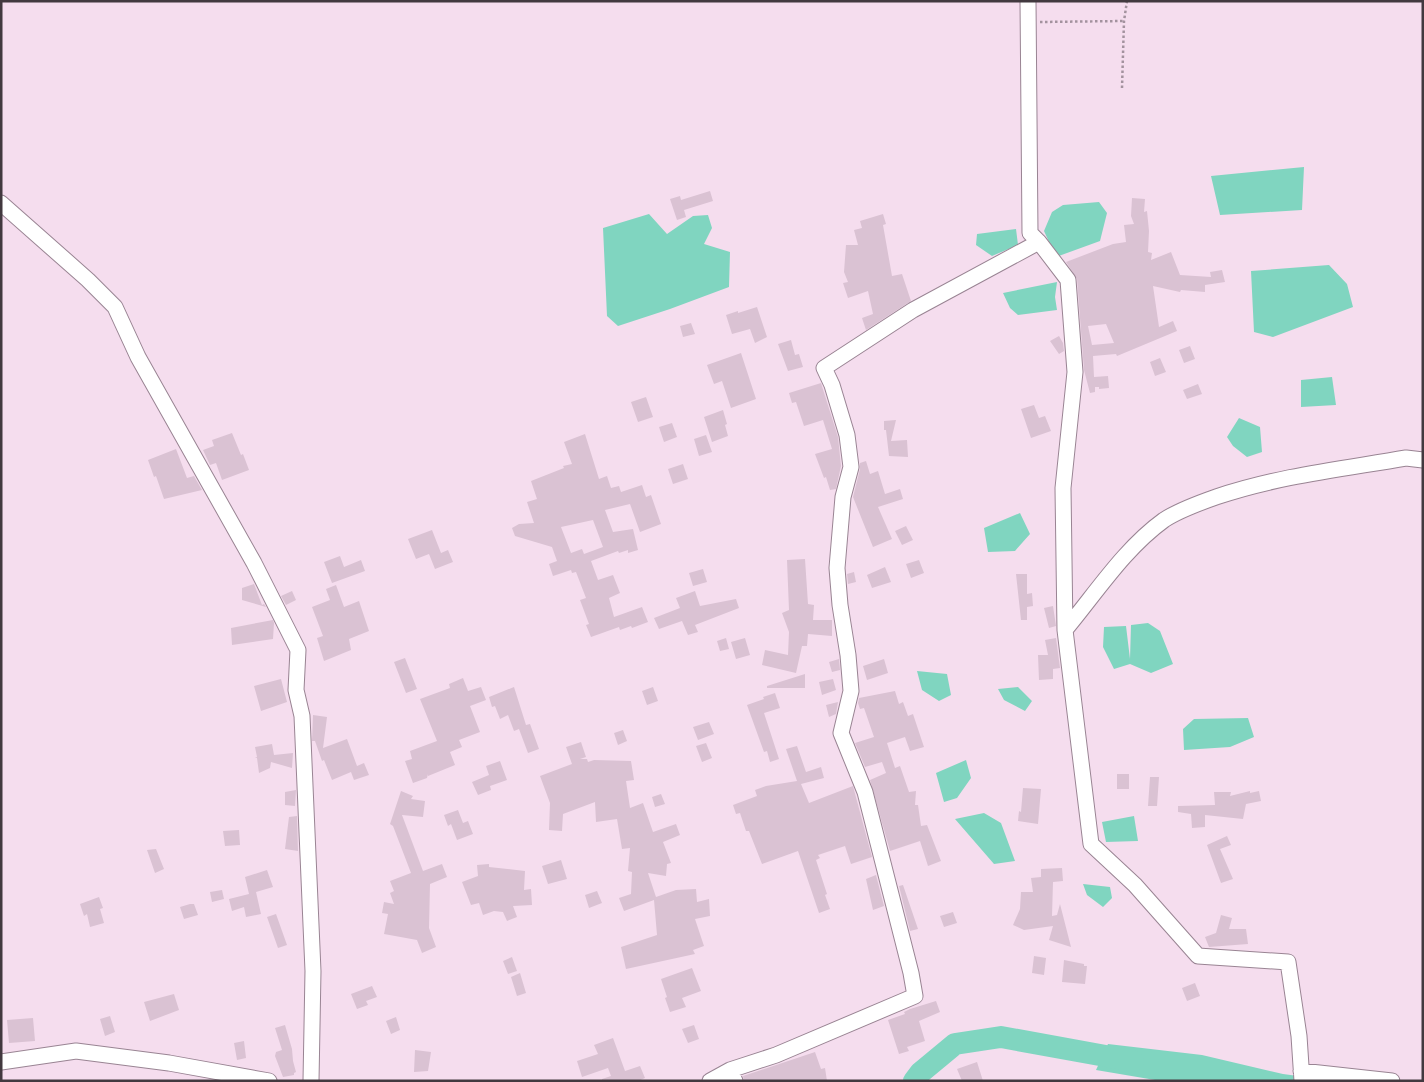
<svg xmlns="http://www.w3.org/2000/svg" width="1424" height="1082" viewBox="0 0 1424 1082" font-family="'Alegreya Sans',sans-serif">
<rect width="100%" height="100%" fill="#f5ddee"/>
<path fill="#80d5c0" d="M1304 167 1302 210 1220 215 1211 176Z
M1099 202 1107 213 1100 241 1056 257 1044 231 1052 212 1063 205Z
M649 214 667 234 693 216 708 215 712 228 704 244 730 252 729 287 670 309 618 326 607 316 603 228Z
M1016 229 1018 245 992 256 976 245 977 234Z
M1329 265 1347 284 1353 307 1273 337 1254 332 1251 271Z
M1057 282 1055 297 1057 310 1018 315 1010 308 1003 293Z
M1332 377 1336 405 1301 407V380Z
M1239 418 1260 427 1262 452 1247 457 1233 446 1227 437Z
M1020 513 1030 534 1015 551 988 552 984 528Z
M1148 623 1160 631 1173 664 1151 673 1130 664 1114 669 1103 647 1104 627 1126 626 1130 659 1131 625Z
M917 671 947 674 951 695 939 701 922 690Z
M1018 687 1032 701 1025 711 1004 700 998 689Z
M1248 718 1254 737 1230 747 1184 750 1183 729 1194 719Z
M966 760 971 778 957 798 944 802 936 773Z
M984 813 1001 823 1015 861 994 864 955 819Z
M1134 816 1138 841 1106 842 1102 822Z
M1083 884 1110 887 1112 898 1103 907 1087 895Z
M1108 1044 1202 1055 1283 1074 1335 1081H1161L1096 1070Z"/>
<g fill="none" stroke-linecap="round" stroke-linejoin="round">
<path stroke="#80d5c0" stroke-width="22" d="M914 1081 920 1073 955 1044 1001 1037 1133 1061"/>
</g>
<path fill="#dac2d3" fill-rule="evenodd" d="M710 191 713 201 684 210 686 217 677 220 670 199 680 196 681 200Z
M1132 198 1145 199 1144 212 1147 211 1149 231 1148 252 1152 253 1151 260 1171 252 1180 275 1211 277 1210 272 1222 270 1225 282 1205 285V292L1181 290 1180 292 1153 286 1159 327 1173 321 1177 331 1117 356 1116 354 1093 356 1094 377 1108 376 1109 388 1099 389V387H1095V392L1090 393 1084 370 1077 279 1066 262 1113 244 1126 242 1124 225 1134 224 1131 216ZM1106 324 1114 343 1092 345 1088 326Z
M883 214 886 224 883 225 892 276 902 274 911 301 866 330 862 318 873 314 868 291 848 298 843 283 848 282 844 272 846 245H858L854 230 862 228 860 221Z
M757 307 767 337 755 343 750 329 732 334 726 315 738 311V313Z
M691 323 695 334 683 337 680 326Z
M1059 336 1063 343 1064 351 1059 354 1050 341Z
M791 340 795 355 799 354 803 367 788 371 778 344Z
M1190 346 1195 359 1184 363 1179 350Z
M741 353 756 399 731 408 722 381 714 384 707 365Z
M1160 358 1166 372 1155 376 1150 362Z
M821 383 838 437 841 466 836 489 830 490 826 477 824 478 815 454 832 449 823 420 804 426 796 402 792 403 789 393Z
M1198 384 1202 394 1187 399 1183 390Z
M646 397 653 417 638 422 631 402Z
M1034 405 1039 418 1045 416 1051 431 1031 438 1021 409Z
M723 410 727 424 725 425 728 436 712 442 704 417Z
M896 420 891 441 907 440 908 457 889 456 886 430H884V421Z
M672 423 677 437 664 442 659 427Z
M232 433 241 455 243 454 249 470 222 480 216 463 210 465 203 450 214 446 212 440Z
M585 434 599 479 607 476 611 488 619 486 621 492 642 485 646 497 651 495 661 524 640 532 630 504 605 510 613 532 633 529 638 550 628 553V550L619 553 618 551 591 561 598 580 613 575 620 593 609 598 614 617 642 607 648 622 632 628 631 626 620 630 619 627 591 637 586 625 589 624 580 600 586 598 576 572 572 573 571 570 553 576 549 564 557 561 552 547 515 536 512 528 519 524 534 523 527 502 537 499 531 481 564 468 563 466 572 464 564 442ZM593 520 603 547 584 554 582 549 571 553 561 527Z
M706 435 712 452 699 456 694 439Z
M176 449 187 478 194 476 202 490 164 499 156 476 154 477 148 460Z
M866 461 870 474 878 471 885 494 900 489 903 499 878 507 892 539 873 547 853 497 860 469V463Z
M683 464 688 479 673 484 668 469Z
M906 526 913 540 902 545 895 531Z
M432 530 441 553 448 550 453 562 435 569 429 554 416 559 408 539Z
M340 556 344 567 361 560 365 571 332 583 324 562Z
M805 559 808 604 814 605 813 620H832V636L808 634 807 646H802L796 673 762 665 765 650 788 655 789 632 782 613 789 610 787 560Z
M919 560 924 573 911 578 906 564Z
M885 567 891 582 872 588 867 575Z
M703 569 707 582 693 586 689 573Z
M854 572 856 582 848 584 847 574Z
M1016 574H1027V594L1032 593 1033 606 1027 607V620H1021Z
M254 584 262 605 264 604 266 607 242 600V588Z
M336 585 344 607 359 601 369 631 349 639 351 650 324 661 317 638 323 636 312 607 330 600 326 589Z
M292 591 296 600 286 605 281 596Z
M695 591 700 606 736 599 739 608 695 625 698 632 688 635 682 621 659 629 654 618 680 608 676 598Z
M1053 606 1056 626 1049 628 1044 608Z
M273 620 274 623 273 639 232 645 231 628Z
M726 638 729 649 720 651 717 641Z
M745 638 750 655 736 659 731 642Z
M1056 638 1060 668 1053 669V679L1039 680 1038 655H1048L1045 640Z
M405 658 417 689 406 693 394 662Z
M839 659 840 670 832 672 829 662Z
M884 659 888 673 867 680 863 666Z
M805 674V688H767V686Z
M463 678 468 691 481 687 486 700 470 706 480 732 459 740 462 747 450 752 455 765 428 776V774L427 778 413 783 405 761 412 759 410 751 437 741 420 699 450 688 449 684Z
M281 679 287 702 261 711 254 686Z
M833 679 836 690 822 695 819 682Z
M514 687 526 725 530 724 539 749 528 753 519 729 514 731 508 715 500 719 495 706 492 707 489 697Z
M653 687 658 701 647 705 642 691Z
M895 691 899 704 903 702 908 716 913 714 924 747 910 751 905 737 887 743 895 768 900 766 909 792 916 791 915 805H918L921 826 927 825 941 861 928 866 920 841 890 851 870 780 886 773 882 762 865 767 855 743 874 737 864 708 860 709 858 703 859 698Z
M775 693 780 708 764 713 779 759 770 762 767 751 764 752 747 705 764 699 763 697Z
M838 702 836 714 829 717 826 705Z
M313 715 327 717 323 748 347 739 357 766 364 763 369 775 354 780 351 772 332 780 324 760 322 761 315 741H312Z
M709 722 714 734 698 740 693 727Z
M623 730 627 741 618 745 614 733Z
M581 742 586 757 580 759H587L588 762 594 760 631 761 634 780 626 781 630 808 643 803 653 832 676 824 680 835 663 842 671 863 667 864 666 876 648 873 656 897 676 890 696 889 697 902 709 899 710 916 695 919 704 946 693 950 695 954 626 969 621 947 657 935 654 900 624 911 619 898 631 894 632 872 628 871 630 848 622 849 617 819 596 822 595 802 563 814 562 831 549 830 550 803 540 776 572 764 566 747Z
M706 743 712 758 702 762 696 746Z
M272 744 274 755 293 753 292 768 271 762 270 768 259 773 257 758 255 757H257L255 747Z
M797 746 806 772 821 767 824 778 801 784 809 803 853 786 872 857 851 864 845 846 818 855 820 858 816 860 827 894 825 895 830 909 819 913 798 851 762 864 749 831H746L740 813 736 814 733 805 757 796 755 790 766 786 797 781 786 749Z
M500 761 507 780 490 786 491 790 478 795 472 782 489 775 486 766Z
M1117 774H1129V789H1117Z
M1150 777H1159L1157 806H1148Z
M1023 788 1041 789 1038 824 1018 821 1019 811 1021 812Z
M296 790 295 806 285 805V792Z
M401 791 413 796 411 799 425 801 423 817 402 815 423 871 442 864 447 877 430 884 429 928 436 947 422 953 417 940 384 934 388 914 382 913 384 902 394 904 390 893 394 891 390 881 411 873 393 826 390 824Z
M1250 791V793L1259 791 1261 801 1246 804 1243 819 1205 815V827L1192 828 1191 814 1178 812V806L1215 805 1214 792H1231L1230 796Z
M661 794 665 804 655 807 652 797Z
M458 810 463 823 468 821 473 834 457 840 451 824 448 826 444 815Z
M297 816 298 851 285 849 289 817Z
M239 830 240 845 225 846 223 831Z
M1227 836 1231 845 1220 849 1233 879 1221 883 1207 845Z
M156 849 164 869 155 873 147 850Z
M561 860 567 879 548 884 542 866Z
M489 864V867L525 871 524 890 531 889 532 905 513 906 517 917 507 921 503 912 494 911 483 915 479 903 471 905 462 882 478 876 477 865Z
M1062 868 1063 881 1053 882 1052 916 1057 915 1060 904 1071 947 1049 940 1053 926 1024 930 1013 925 1020 909 1021 892H1033L1031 878 1041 877V869Z
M267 870 273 887 256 892 261 914 246 917 244 907 232 911 229 899 249 894 245 877Z
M876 875 884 906 873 910 866 879Z
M903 885 918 929 910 931 899 886Z
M222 890 224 899 212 902 210 892Z
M597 891 602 903 589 908 585 895Z
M99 897 103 908 100 909 104 923 90 927 87 914 84 916 80 904Z
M190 904H194L198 915 184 919 180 907Z
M953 912 957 923 944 927 940 916Z
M276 914 287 945 278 948 267 917Z
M1221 915 1232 918 1229 929H1246L1248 944 1209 947 1205 937 1216 933Z
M1034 956 1046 958 1044 975 1032 973Z
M512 957 517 971 508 974 503 961Z
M1064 960 1084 964V966H1087L1085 984 1062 982Z
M692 968 701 991 682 998 686 1007 670 1012 665 998 667 997 661 979Z
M520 973 526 993 517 996 511 977Z
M1195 983 1200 996 1187 1001 1182 988Z
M372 986 377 997 366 1001 368 1005 357 1009 351 994Z
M174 994 179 1010 150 1021 144 1002Z
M936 1001 940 1012 919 1021 925 1041 907 1047 909 1051 899 1054 888 1020 905 1014 904 1012 910 1009Z
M110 1016 115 1032 105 1036 100 1019Z
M396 1017 400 1030 391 1034 386 1021Z
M33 1018 35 1041 9 1043 7 1020Z
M285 1025 292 1049 293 1061 296 1072 294 1073V1075L283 1077 275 1056 276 1052 282 1050 275 1028Z
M694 1025 699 1039 688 1043 682 1029Z
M613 1038 625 1071 640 1066 645 1078 638 1081H602V1079L611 1076 608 1068 582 1077 577 1061 598 1054 594 1045Z
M244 1041 246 1058 237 1060 234 1043Z
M415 1050 431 1052 428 1071 414 1072Z
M815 1052 821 1069 825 1068 827 1081H744L743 1076Z
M977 1062 983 1081H962L957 1069Z"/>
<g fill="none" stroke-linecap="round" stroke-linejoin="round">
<defs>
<path id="minor" d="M1028 1 1030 233 1039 242 1068 280 1075 372 1063 488 1065 630
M1 203 88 280 115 307 138 357 254 563 298 650 296 690 302 716 313 971 311 1081
M1 1062 76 1051 169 1063 269 1081
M1301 1071 1392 1081
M710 1081 730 1070
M735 1081 730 1070 776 1055 915 996 911 973 865 792 841 733 851 691 848 655 840 605 837 568 843 497 851 467 847 435 832 385 824 368 913 310 1039 242
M1302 1081 1299 1036 1288 962 1198 956 1135 885 1091 844 1065 630C1096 593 1124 549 1164 520 1179 510 1199 503 1216 497 1278 476 1342 469 1406 458L1423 460"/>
</defs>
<use href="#minor" stroke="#998493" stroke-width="17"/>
<path stroke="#a3929e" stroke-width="2.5" stroke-dasharray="2.5 2.5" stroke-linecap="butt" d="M1040 22 1124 21
M1122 88 1124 21 1127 1"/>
<use href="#minor" stroke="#fff" stroke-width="15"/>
</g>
<rect width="1424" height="1082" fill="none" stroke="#42393f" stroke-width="5"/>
</svg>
